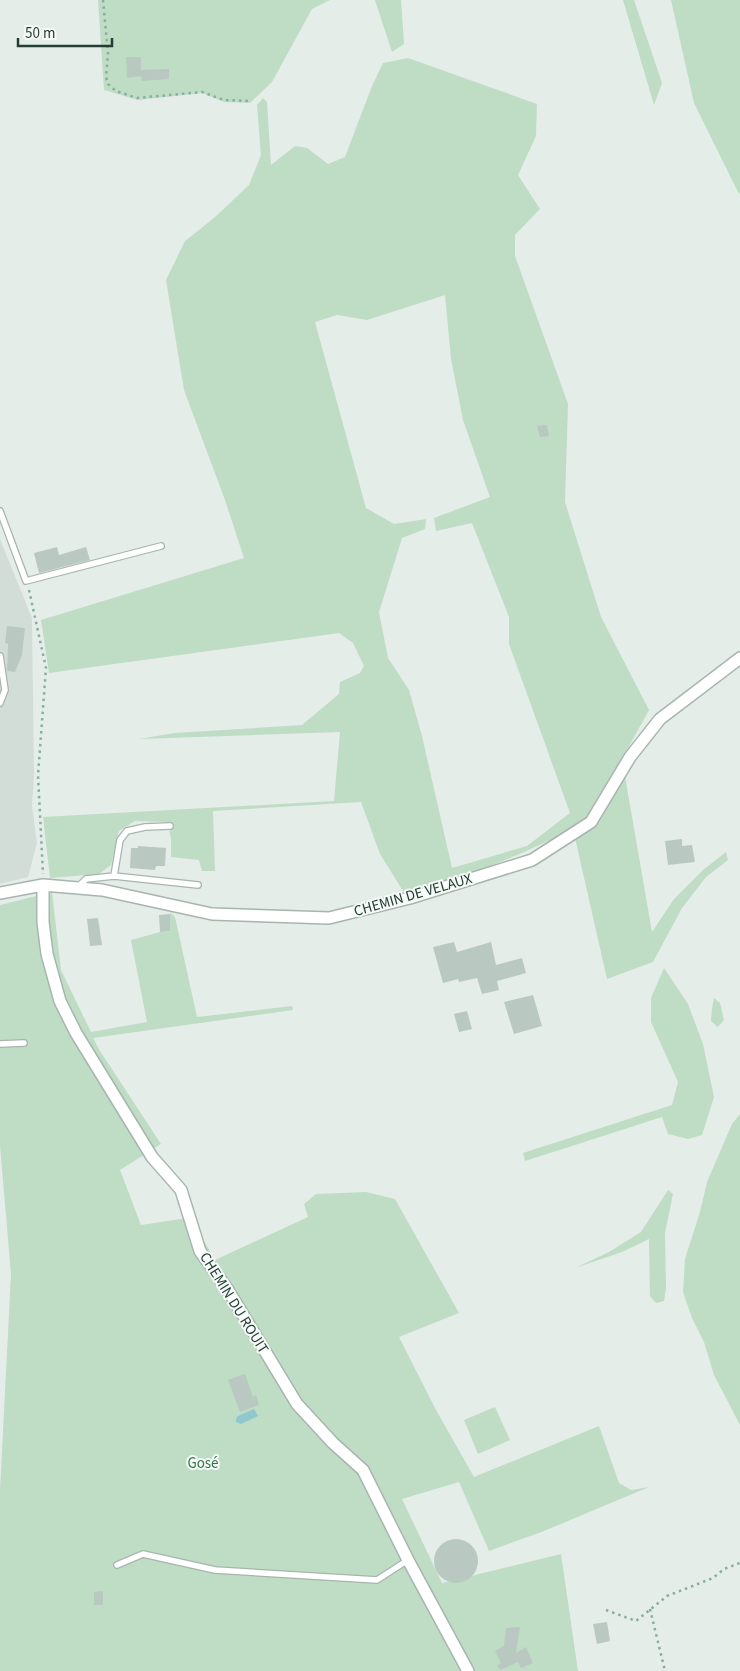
<svg xmlns="http://www.w3.org/2000/svg" width="740" height="1671" viewBox="0 0 740 1671" font-family="'Source Sans 3',sans-serif">
<rect width="100%" height="100%" fill="#e5ede9"/>
<path fill="#d3ddd8" d="M0 539 32 618 34 774 32 806 37 843 28 877 0 884Z"/>
<path fill="#bfdcc5" fill-rule="evenodd" d="M98 0H330L312 9 272 82 250 103 224 102 202 93 138 100 104 90Z
M375 0H401L404 44 392 52Z
M623 0H634L662 83 654 105Z
M671 0H740V194L738 192 694 103Z
M408 58 537 104 536 136 518 175 540 209 515 235V256L568 404 565 502 601 617 649 710 622 759 652 932 674 899 703 870 726 852 728 860 706 877 682 908 653 962 607 979 573 829C520 855 461 881 403 891L380 854 361 802 213 811 215 871H202L199 860 171 857V838L167 822 135 821 119 831 111 865 99 874 50 878 43 817 334 801 340 732 139 739 175 733 302 725 339 694 340 682 360 673 364 666 353 643 339 633 49 673 41 620 244 558 225 500 184 390 166 280 185 241 214 218 249 185 261 155 257 105 263 98 267 102 271 165 295 146 307 148 328 164 345 157 372 86 383 63ZM445 295 451 359 463 420 490 497 434 518 436 531 472 523 509 617V644L570 813 527 846 452 868 422 736 409 690 388 658 379 612 402 538 425 529 426 519 394 524 366 508 315 322 337 315 367 320Z
M52 892 61 970 91 1032 147 1022 131 940 160 932 170 931V912L175 917 197 1017 292 1006 293 1010 93 1038 100 1051 161 1144 120 1170 141 1225 194 1217 200 1234 215 1260 308 1217 304 1204 316 1194 366 1192 395 1199 459 1313 399 1337 436 1410 474 1477 599 1426 619 1483 631 1490 649 1487 544 1531 489 1551 459 1482 402 1499 442 1583 561 1554 578 1671H0V1490L11 1274 0 1146V905Z
M664 968 688 1004 703 1044 714 1097 702 1135 688 1139 668 1134 662 1117 525 1161 523 1153 672 1105 678 1082 651 1022V998Z
M714 998 720 1003 724 1020 718 1027 711 1021 712 1008Z
M740 1114V1425L714 1375 704 1342 692 1318 683 1292 685 1259 700 1212 707 1182 732 1124Z
M668 1190 673 1194 665 1233 666 1288 664 1301 656 1303 650 1296 649 1239 622 1252 575 1268 609 1252 641 1232Z
M495 1407 510 1440 478 1454 464 1420Z"/>
<path fill="#91c8ce" d="M254 1409 258 1416 241 1424 236 1422V1419L238 1416Z"/>
<path fill="#bac8c2" d="M126 57H141V70L169 69V79L142 81 141 76 127 78Z
M547 425 549 436 540 437 537 426Z
M57 547 59 555 86 547 90 560 39 573 34 553Z
M7 626 25 628 22 655 15 672 7 671 8 644 5 643Z
M682 839V846L692 845 695 862 668 865 665 841Z
M138 846 166 848 165 866H156L155 870 130 868 131 848H138Z
M170 914V931L160 932 159 915Z
M98 918 102 945 90 946 87 919Z
M454 942 457 952 491 942 496 965 522 958 526 973 497 981 499 990 482 994 477 978 459 982 458 979 443 983 433 947Z
M533 995 542 1026 514 1034 504 1002Z
M467 1011 472 1029 459 1032 454 1014Z
M245 1374 253 1397 256 1395 259 1405 240 1412 228 1380Z
M434 1561a22 22 0 1 1 44 0a22 22 0 1 1-44 0Z
M103 1591V1605H94V1592Z
M607 1622 610 1641 597 1644 593 1624Z
M520 1627 516 1653 526 1647 533 1663 521 1668 518 1662 500 1670 497 1666 501 1663 495 1651 504 1646 506 1628Z"/>
<g fill="none" stroke-linecap="round" stroke-linejoin="round">
<defs>
<path id="service" d="M0 511 26 581 161 546
M0 656 5 690 0 703
M114 876 198 885
M77 888 86 879 114 876 120 840 127 831 145 827 170 826
M0 1044 24 1043
M117 1565 143 1554 215 1570 377 1580 408 1560"/>
<path id="minor" d="M43 885V922L47 954 60 1001 76 1033 152 1157 181 1190 200 1251 228 1290 297 1404 333 1443 363 1470 408 1560 468 1671
M0 893 43 885 102 890 212 914 329 918 410 898 532 860 591 822 630 757 660 719 740 658"/>
</defs>
<use href="#service" stroke="#a8b5af" stroke-width="8"/>
<use href="#minor" stroke="#a8b5af" stroke-width="14"/>
<path stroke="#87aea0" stroke-width="2.5" stroke-dasharray="2.5 4" stroke-linecap="butt" d="M103 0 108 54 106 77 108 84 116 91 137 98 202 92 224 100 250 101
M29 590 46 668 38 775 43 874
M650 1609 665 1671
M606 1610 636 1621 667 1596 713 1578 724 1569 740 1563"/>
<use href="#service" stroke="#fff" stroke-width="5.5"/>
<use href="#minor" stroke="#fff" stroke-width="11"/>
</g>
<g text-anchor="middle" dominant-baseline="central" stroke-width="4" stroke-linejoin="round" paint-order="stroke">
<g font-size="15" fill="#253e35" stroke="#f5f9f7">
<text transform="translate(413 895) rotate(-16)">CHEMIN DE VELAUX</text>
<text transform="translate(234 1303) rotate(58)">CHEMIN DU ROUIT</text>
</g>
<g font-size="15" fill="#327247" stroke="#f5f9f7">
<text x="203" y="1463">Gosé</text>
</g>
</g>
<path d="M18 38v8h94v-8" fill="none" stroke="#253e35" stroke-width="2.5"/>
<text x="25" y="38" font-size="15" fill="#253e35" stroke="#f5f9f7" stroke-width="4" paint-order="stroke">50 m</text>
</svg>
